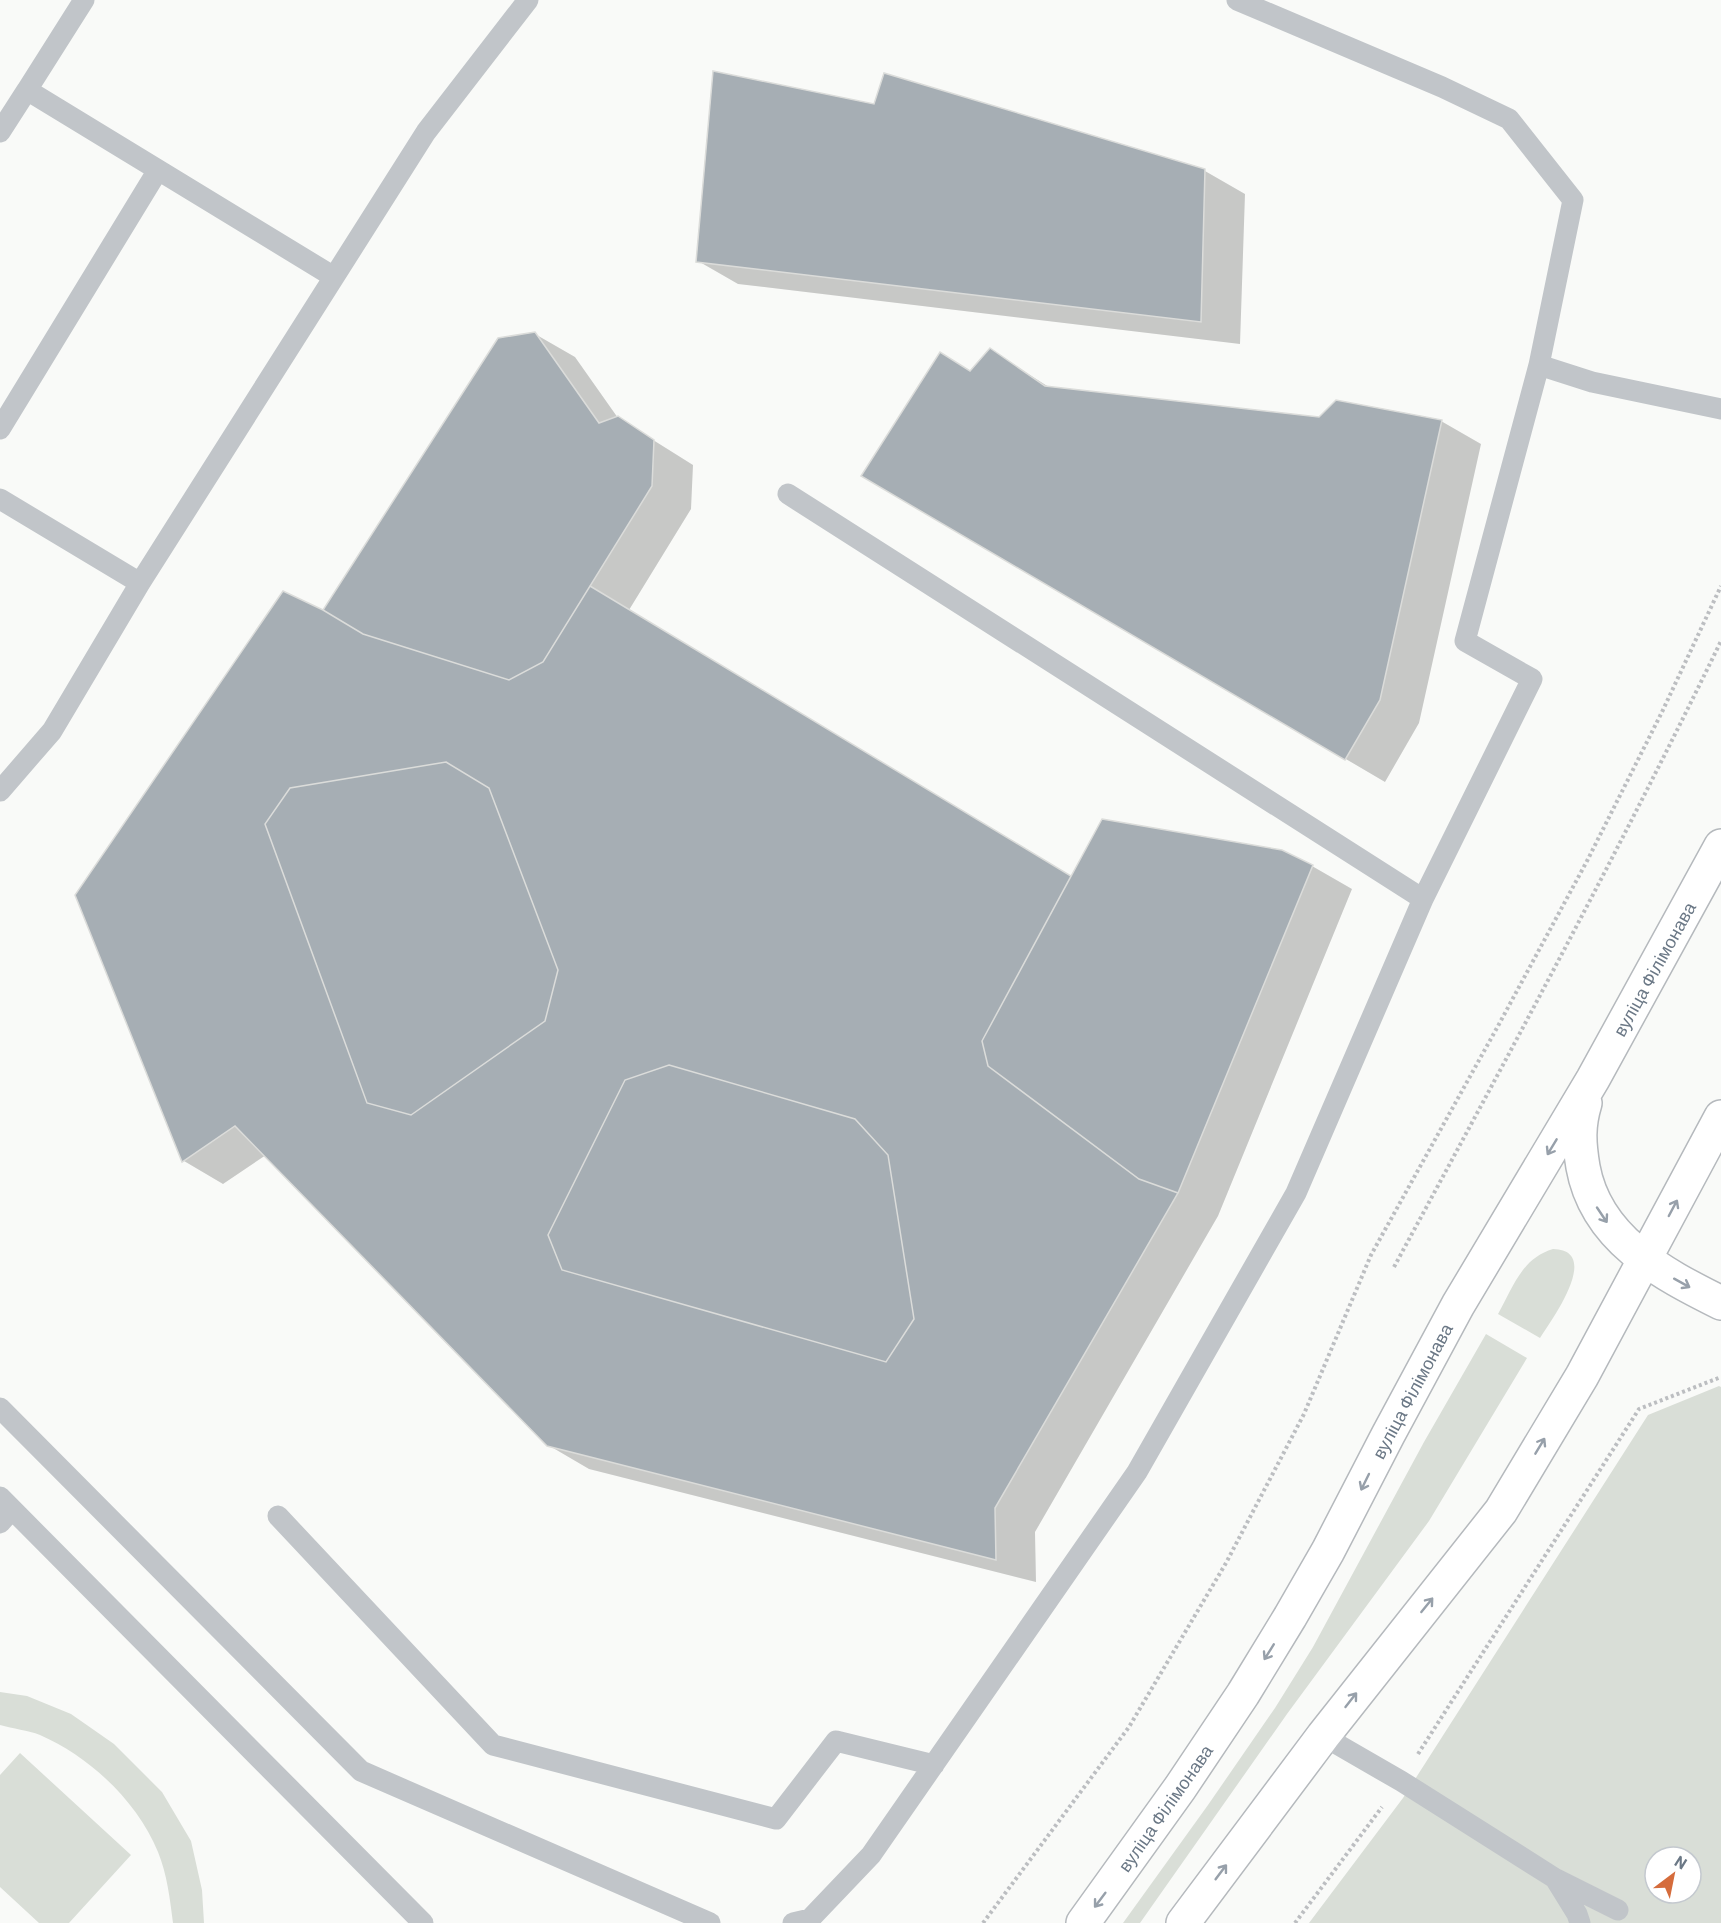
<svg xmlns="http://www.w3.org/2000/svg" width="1721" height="1923" viewBox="0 0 1721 1923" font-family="Barlow,sans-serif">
<rect width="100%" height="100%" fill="#f9faf8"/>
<path fill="#d9ded7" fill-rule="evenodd" d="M1553 1249C1603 1250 1551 1321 1540 1338L1498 1314C1513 1287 1522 1258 1553 1249Z
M1486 1334 1527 1358 1429 1521 1287 1714 1140 1923H1123L1208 1805 1275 1708 1313 1647 1424 1442Z
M1719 1386 1721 1387V1923H1309L1403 1798 1648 1415ZM1655 1857H1691V1893H1655Z
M0 1692 27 1696 71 1714 114 1744 162 1792 191 1841 202 1890 204 1923H173C170 1899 167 1874 158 1852 137 1801 90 1757 40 1735 28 1730 13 1729 0 1725Z
M20 1753 131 1855 69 1923H39L0 1887V1775Z"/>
<path fill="#0003" d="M1205 171 1245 194 1240 344 738 284 698 261Z
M535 334 575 357 618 418 693 465 691 509 629 610 1072 878 1312 866 1352 889 1218 1216 1035 1532 1036 1582 589 1469 548 1445 266 1155 223 1184 184 1161 324 612Z
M990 350 1052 389 1320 418 1441 421 1481 444 1419 723 1385 782 864 476 971 372Z"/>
<path fill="#a6aeb4" stroke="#dbdcda" stroke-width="1.5" d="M713 71 874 104 884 73 1205 169 1201 322 696 262Z
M535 332 599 423 618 416 654 440 652 486 543 662 509 680 363 634 323 610 498 338Z
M990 348 1045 386 1319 417 1336 400 1442 420 1380 700 1345 760 861 476 940 352 970 371Z
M590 586 1071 876 982 1041 988 1066 1139 1179 1178 1193 995 1508 996 1560 547 1446 235 1126 182 1162 75 895 283 591 323 610 363 634 509 680 543 662Z
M446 762 489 788 558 970 545 1021 411 1115 367 1103 265 824 290 788Z
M1102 819 1282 850 1313 865 1178 1193 1139 1179 988 1066 982 1041Z
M669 1065 855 1119 888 1155 914 1319 886 1362 562 1270 548 1235 625 1080Z"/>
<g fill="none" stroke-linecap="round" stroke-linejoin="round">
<defs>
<path id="primary" d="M1585 1103C1578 1126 1579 1143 1583 1167 1596 1239 1661 1273 1721 1303
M1083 1923 1180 1788 1243 1694 1290 1617 1328 1551 1388 1435 1458 1305 1593 1079 1721 846
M1183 1923 1323 1736 1501 1511 1582 1376 1721 1117"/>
</defs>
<use href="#primary" stroke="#b5b9bd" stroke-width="36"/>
<path stroke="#bcbec1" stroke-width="4" stroke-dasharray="3 3" stroke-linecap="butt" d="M1394 1267C1506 1060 1618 853 1721 641
M1418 1754 1639 1409 1721 1377
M983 1923 1129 1727 1226 1563 1304 1414 1371 1255 1498 1026 1587 861 1662 712 1721 586
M1295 1923 1382 1807"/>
<path stroke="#c1c5c9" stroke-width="21" d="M1237 0 1442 87 1509 119 1573 200 1539 365 1592 382 1721 409
M27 90 84 0
M0 132 27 90 334 277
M0 429 158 170
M788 494 1423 899
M0 499 140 583
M0 791 52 731 140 583 426 132 528 0
M0 1408 361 1771 710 1923
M0 1497 423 1923
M278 1516 493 1745 776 1819 836 1741 934 1765
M0 1523 12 1509
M1323 1736 1401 1781 1556 1879 1618 1910
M1556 1880 1577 1914 1580 1923
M793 1923 810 1919 871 1855 1137 1472 1296 1193 1423 899 1532 679 1465 641 1539 365"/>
<use href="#primary" stroke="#fff" stroke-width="33"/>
</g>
<defs><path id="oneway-shaft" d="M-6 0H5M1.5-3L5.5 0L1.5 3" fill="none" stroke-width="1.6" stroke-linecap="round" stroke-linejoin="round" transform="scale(1.5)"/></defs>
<g stroke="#97a0aa">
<use href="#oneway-shaft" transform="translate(1552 1147) rotate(121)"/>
<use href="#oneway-shaft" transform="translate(1673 1208) rotate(-62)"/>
<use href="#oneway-shaft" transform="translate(1602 1215) rotate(56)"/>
<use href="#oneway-shaft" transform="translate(1682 1283) rotate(29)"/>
<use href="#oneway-shaft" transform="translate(1540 1446) rotate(-59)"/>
<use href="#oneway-shaft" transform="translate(1365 1482) rotate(116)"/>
<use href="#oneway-shaft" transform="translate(1427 1605) rotate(-51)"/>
<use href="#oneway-shaft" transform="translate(1269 1652) rotate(122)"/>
<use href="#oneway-shaft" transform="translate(1351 1700) rotate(-52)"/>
<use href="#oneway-shaft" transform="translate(1221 1872) rotate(-53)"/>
<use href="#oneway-shaft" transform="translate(1100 1900) rotate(127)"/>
</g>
<g text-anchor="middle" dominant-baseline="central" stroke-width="6" stroke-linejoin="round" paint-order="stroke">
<g font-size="18" fill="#6b7886" stroke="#fff">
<text transform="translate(1654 969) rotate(-61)">вуліца Філімонава</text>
<text transform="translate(1412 1391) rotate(-62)">вуліца Філімонава</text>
<text transform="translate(1165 1808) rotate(-55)">вуліца Філімонава</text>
</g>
</g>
<g transform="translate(1673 1875) rotate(32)"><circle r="28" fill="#ffffff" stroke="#c4c9cf" stroke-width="1.5"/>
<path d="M0-4.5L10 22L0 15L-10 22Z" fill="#d56c3c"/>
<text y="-9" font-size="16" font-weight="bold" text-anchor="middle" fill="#6b7886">N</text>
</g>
</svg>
